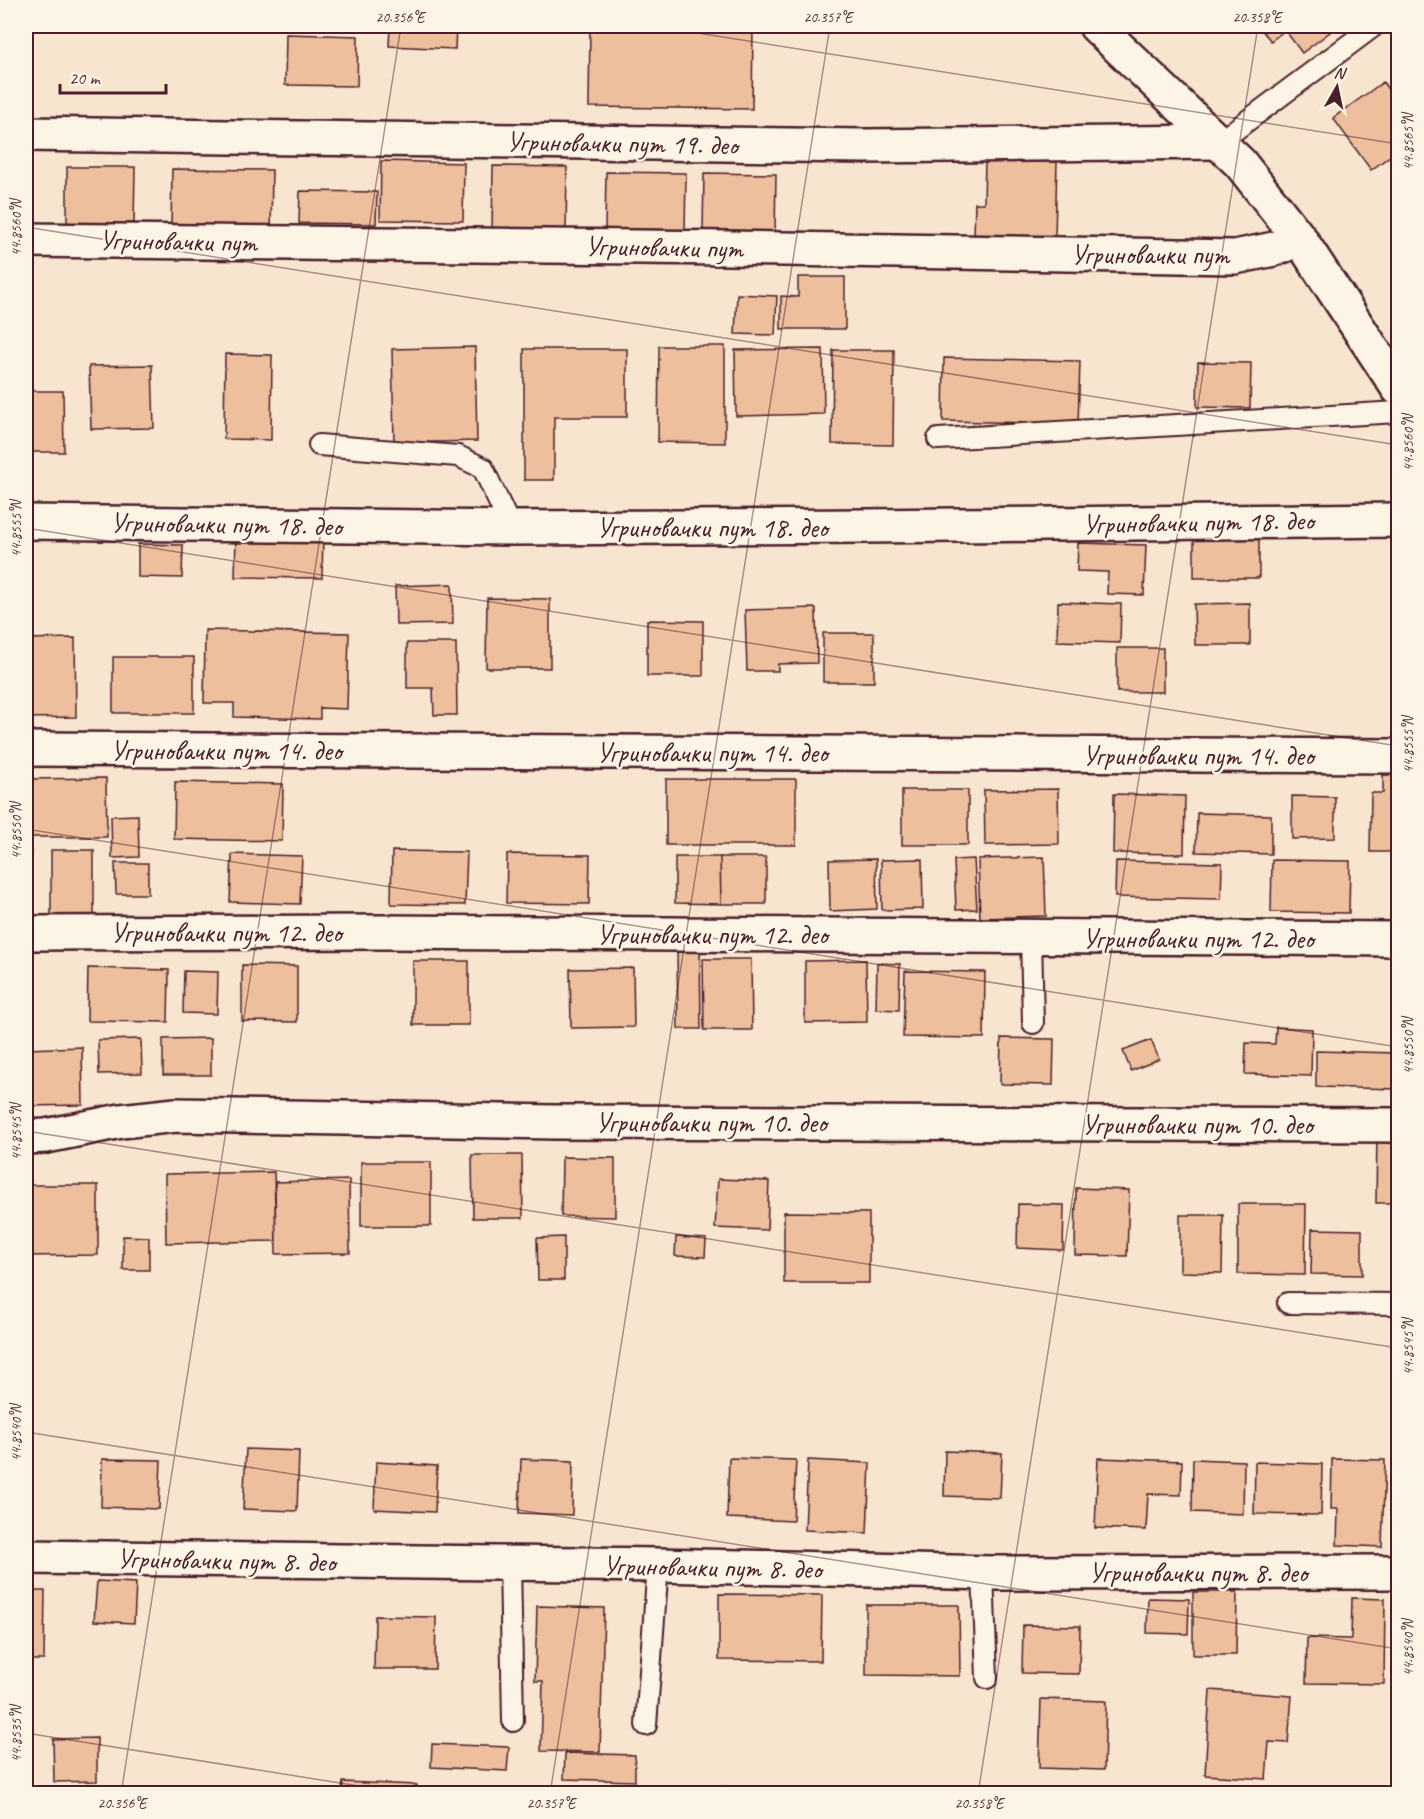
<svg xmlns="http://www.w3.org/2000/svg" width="1424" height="1819" viewBox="0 0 1424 1819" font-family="Caveat,sans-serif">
<rect width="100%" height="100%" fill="#f8e5cf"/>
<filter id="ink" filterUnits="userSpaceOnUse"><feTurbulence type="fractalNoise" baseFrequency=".0167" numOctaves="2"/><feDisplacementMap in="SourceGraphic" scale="12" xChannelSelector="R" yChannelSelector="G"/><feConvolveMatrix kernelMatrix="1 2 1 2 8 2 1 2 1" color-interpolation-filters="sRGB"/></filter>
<g filter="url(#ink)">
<path fill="#edbf9c" stroke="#4a1f2b" stroke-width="1.5" d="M390 26H456L455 49 389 46Z
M590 26H753L752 109 589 107Z
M1258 26H1338L1302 53 1285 30 1271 41Z
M286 34 358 36 357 86 285 85Z
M1383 82 1398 104V150L1371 170 1333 118Z
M985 160 1057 162 1055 236 974 235 975 203H984Z
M381 161 464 163 463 221 380 220Z
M493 166 567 167 566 232 492 231Z
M67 167H135L134 223H67Z
M172 169 272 170 271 231 171 229Z
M606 172 686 173 685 232 605 230Z
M704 173 776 174 775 232 703 231Z
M300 191 377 192 376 224 299 223Z
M798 277H845V329H781V296L798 297Z
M737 294 777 296 775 335 735 334Z
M659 346H725V443L658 442Z
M475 347 477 441 394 443 392 349Z
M524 349H627V417H554V480H524Z
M823 349 824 414 736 416 735 350Z
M833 350H894L893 445 832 444Z
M225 354 272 355 271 440 224 439Z
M944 358 1080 361 1078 424 943 421Z
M1198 362 1251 363 1250 408 1197 407Z
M152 365 154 428 91 429 89 366Z
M26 391H63L64 452H26Z
M236 535 323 536 322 578 235 577Z
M1194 537H1259V578H1194Z
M1078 543 1146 545 1144 595 1107 594 1108 572 1077 571Z
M138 544 183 545 182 578 138 577Z
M452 584 453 624 396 625 395 586Z
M487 598 550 599V668H486Z
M1058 602 1121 604 1120 643 1057 641Z
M1250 603V645H1195L1194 604Z
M816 608 817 663 778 664V671H747L745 610Z
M647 620 703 621V676H647Z
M205 630 349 633 347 709 320 708V719L234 717V703H204Z
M823 633H874V682H823Z
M75 638 76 717 26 718V639Z
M407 643H456L457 715H434L433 688H407Z
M1117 648H1163V692H1117Z
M113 657H194V713H113Z
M1383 775H1398V852H1370L1371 793H1383Z
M106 778 107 837H26V779Z
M666 779H796V845H666Z
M175 782 283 784 282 841 174 839Z
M1058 789 1059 844 985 845 984 790Z
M902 790H968V845H902Z
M1114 794 1185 796 1184 854 1113 853Z
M1292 796 1335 797V838L1292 839Z
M1197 813 1271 815V854L1196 852Z
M138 815 139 857 112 858 111 816Z
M51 850H94V917H51Z
M26 851H31L32 917H26Z
M392 851 467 852 465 905 391 904Z
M232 854 302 856 300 904 230 902Z
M507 854 590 855 589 904 506 903Z
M675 857H720L721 904 675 903Z
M720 857H766V904H721Z
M1044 857 1046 916 980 918 978 859Z
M876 859 877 909 830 911 829 860Z
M922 859 923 909 882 910 881 860Z
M974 859 977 909 956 910 954 860Z
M1272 860 1350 861 1349 913 1271 912Z
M1116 861 1222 863 1221 899 1115 897Z
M115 863H148V894H116Z
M677 948H700L701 1029H678Z
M703 959H751L752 1030H704Z
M866 960 867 1022 805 1023V961Z
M413 961H469V1025H413Z
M877 963 900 964 899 1010 876 1009Z
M242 965 297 966V1022L242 1021Z
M88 968 169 970 168 1022 87 1021Z
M633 968 634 1027 571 1028 570 969Z
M184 971 218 972 217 1014 183 1013Z
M905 971 985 972 984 1038 903 1037Z
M1276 1027 1312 1029 1311 1076 1245 1074 1246 1043 1275 1044Z
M211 1038V1075H163V1039Z
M1001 1038 1054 1039 1053 1085 1000 1084Z
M141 1039 142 1073 99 1074 98 1040Z
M1151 1040 1159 1059 1131 1071 1123 1051Z
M82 1047 83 1105 26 1106V1049Z
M1316 1051 1398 1053V1089L1316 1087Z
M1377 1134 1398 1135V1203H1376Z
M472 1155H522L523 1218H473Z
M562 1157 615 1158V1217L561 1216Z
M361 1162H431V1226H361Z
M274 1172 276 1241 166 1243 165 1174Z
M718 1179 769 1181 767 1230 715 1228Z
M349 1180 350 1253 276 1254 275 1182Z
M27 1185H98V1255L27 1256Z
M1076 1188 1129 1190 1127 1256 1075 1255Z
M1018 1204 1064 1205 1063 1250 1017 1248Z
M1238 1204H1306L1305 1275 1238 1274Z
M784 1212 869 1213V1283H784Z
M1180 1215H1223L1222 1273 1180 1272Z
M1312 1229 1362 1230V1275L1311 1274Z
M123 1236 149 1237V1270H123Z
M564 1237V1280H538L537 1238Z
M676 1237 706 1239 705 1257 675 1256Z
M246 1449 299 1451 297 1511 243 1509Z
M945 1451 1002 1453 1000 1498 944 1496Z
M729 1458 796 1460 793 1521 727 1518Z
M1098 1458 1182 1461 1181 1495 1148 1494 1146 1530 1095 1528Z
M102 1459 161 1460 159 1509 101 1507Z
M521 1459 573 1461 572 1515 519 1513Z
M1193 1459 1244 1461 1243 1514 1192 1512Z
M1332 1459 1385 1460 1382 1547 1337 1545 1338 1509H1331Z
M808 1460 870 1463 867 1533 805 1530Z
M376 1462 437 1466 435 1512 374 1509Z
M1255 1462 1322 1464 1321 1515 1254 1514Z
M97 1581 136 1583 134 1623 94 1621Z
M26 1591H45L44 1660H26Z
M1193 1592H1237L1236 1655H1193Z
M719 1594 822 1595 821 1661 719 1660Z
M1148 1598 1189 1599 1188 1634 1147 1633Z
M1352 1598 1385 1599 1384 1684 1306 1683 1307 1638 1351 1639Z
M866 1605H959L960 1676 866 1675Z
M537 1606 604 1608 600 1752 541 1751 543 1681H535Z
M375 1616 436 1617 435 1669H374Z
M1023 1625 1080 1626 1079 1674 1022 1673Z
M1210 1690 1292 1696 1288 1743 1269 1742 1266 1779 1205 1775Z
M1041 1699 1106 1701 1104 1770 1039 1768Z
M1396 1706H1398V1767H1396Z
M97 1738V1781L54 1782 53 1739Z
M432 1744 509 1747 507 1771 431 1767Z
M565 1753 635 1755V1781L564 1779Z
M343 1782 417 1785 416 1794H342Z
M704 1786 775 1788 774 1794H704Z"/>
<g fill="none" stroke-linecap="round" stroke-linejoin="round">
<defs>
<path id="lane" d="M1219 142 1374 26
M938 439 1398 412
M319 445 458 456 483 468 511 528
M1031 937 1033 1023
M1288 1303 1398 1304
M510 1563 513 1721
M983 1573 987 1678
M646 1725 658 1565"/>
<path id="street" d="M26 134 863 146 1219 142
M26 240 729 248 1235 257 1274 249 1300 239
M26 522 511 528 867 526 1398 520
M26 749 1398 756
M26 933 386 932 1398 939
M26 1137 46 1136 121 1121 176 1115 555 1122 1398 1125
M26 1557 658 1565 993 1573 1398 1572"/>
<path id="secondary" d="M1096 26 1240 163 1300 239 1398 388"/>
</defs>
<use href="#lane" stroke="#4a1f2b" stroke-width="24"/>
<use href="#street" stroke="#4a1f2b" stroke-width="38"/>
<use href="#secondary" stroke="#4a1f2b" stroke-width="38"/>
<use href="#lane" stroke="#fcf5e5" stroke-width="20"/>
<use href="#street" stroke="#fcf5e5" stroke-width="33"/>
<use href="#secondary" stroke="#fcf5e5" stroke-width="33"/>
</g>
</g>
<path fill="none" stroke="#4a1f2b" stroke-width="1.5" stroke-opacity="0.45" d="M653 26 1398 144M26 227 1398 445M26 528 1398 746M26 829 1398 1047M26 1131 1398 1348M26 1432 1398 1649M26 1733 409 1794M121 1794 401 26M550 1794 830 26M978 1794 1258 26"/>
<g text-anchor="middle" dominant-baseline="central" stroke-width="5" stroke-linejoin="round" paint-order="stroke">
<g font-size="28" fill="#4a1f2b" stroke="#fcf5e5">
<text transform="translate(622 143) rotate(1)">Угриновачки пут 19. део</text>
<text transform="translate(178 241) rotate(1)">Угриновачки пут</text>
<text transform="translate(664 247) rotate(1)">Угриновачки пут</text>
<text x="1150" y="254">Угриновачки пут</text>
<text transform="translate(1198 522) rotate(-1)">Угриновачки пут 18. део</text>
<text transform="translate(226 524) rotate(1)">Угриновачки пут 18. део</text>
<text x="712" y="527">Угриновачки пут 18. део</text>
<text x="226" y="750">Угриновачки пут 14. део</text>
<text x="712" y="752">Угриновачки пут 14. део</text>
<text x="1198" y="755">Угриновачки пут 14. део</text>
<text x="226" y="932">Угриновачки пут 12. део</text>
<text x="712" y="934">Угриновачки пут 12. део</text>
<text x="1198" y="938">Угриновачки пут 12. део</text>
<text x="711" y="1122">Угриновачки пут 10. део</text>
<text x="1197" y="1124">Угриновачки пут 10. део</text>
<text transform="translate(226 1560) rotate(1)">Угриновачки пут 8. део</text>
<text transform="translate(712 1567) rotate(1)">Угриновачки пут 8. део</text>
<text x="1198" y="1572">Угриновачки пут 8. део</text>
</g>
</g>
<rect width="1424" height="1819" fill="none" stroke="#fcf5e5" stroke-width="66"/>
<g transform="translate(1337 87) rotate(9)" stroke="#fcf5e5" stroke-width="4.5" paint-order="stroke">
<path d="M0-4.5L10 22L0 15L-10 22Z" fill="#4a1f2b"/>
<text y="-9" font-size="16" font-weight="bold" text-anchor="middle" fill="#4a1f2b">N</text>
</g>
<path d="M60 84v9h106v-9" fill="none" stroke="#4a1f2b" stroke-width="3"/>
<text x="69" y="84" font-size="18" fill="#4a1f2b" stroke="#fcf5e5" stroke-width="4.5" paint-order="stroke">20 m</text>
<rect x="33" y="33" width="1358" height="1753" fill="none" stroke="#4a1f2b" stroke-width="2"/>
<g font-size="15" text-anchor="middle" fill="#4a1f2b">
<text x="400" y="22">20.356°E</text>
<text x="828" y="22">20.357°E</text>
<text x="1257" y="22">20.358°E</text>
<text transform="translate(1408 142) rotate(-90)" y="5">44.8565°N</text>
<text transform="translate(16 228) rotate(-90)" y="5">44.8560°N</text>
<text transform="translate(1408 443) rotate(-90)" y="5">44.8560°N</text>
<text transform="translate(16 529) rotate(-90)" y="5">44.8555°N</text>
<text transform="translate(1408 745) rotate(-90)" y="5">44.8555°N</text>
<text transform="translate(16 831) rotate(-90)" y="5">44.8550°N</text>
<text transform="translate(1408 1046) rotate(-90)" y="5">44.8550°N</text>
<text transform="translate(16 1132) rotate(-90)" y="5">44.8545°N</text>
<text transform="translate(1408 1347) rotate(-90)" y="5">44.8545°N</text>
<text transform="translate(16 1433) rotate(-90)" y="5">44.8540°N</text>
<text transform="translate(1408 1648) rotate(-90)" y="5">44.8540°N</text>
<text transform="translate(16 1734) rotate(-90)" y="5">44.8535°N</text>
<text x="122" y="1808">20.356°E</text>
<text x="551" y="1808">20.357°E</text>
<text x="979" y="1808">20.358°E</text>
</g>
</svg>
